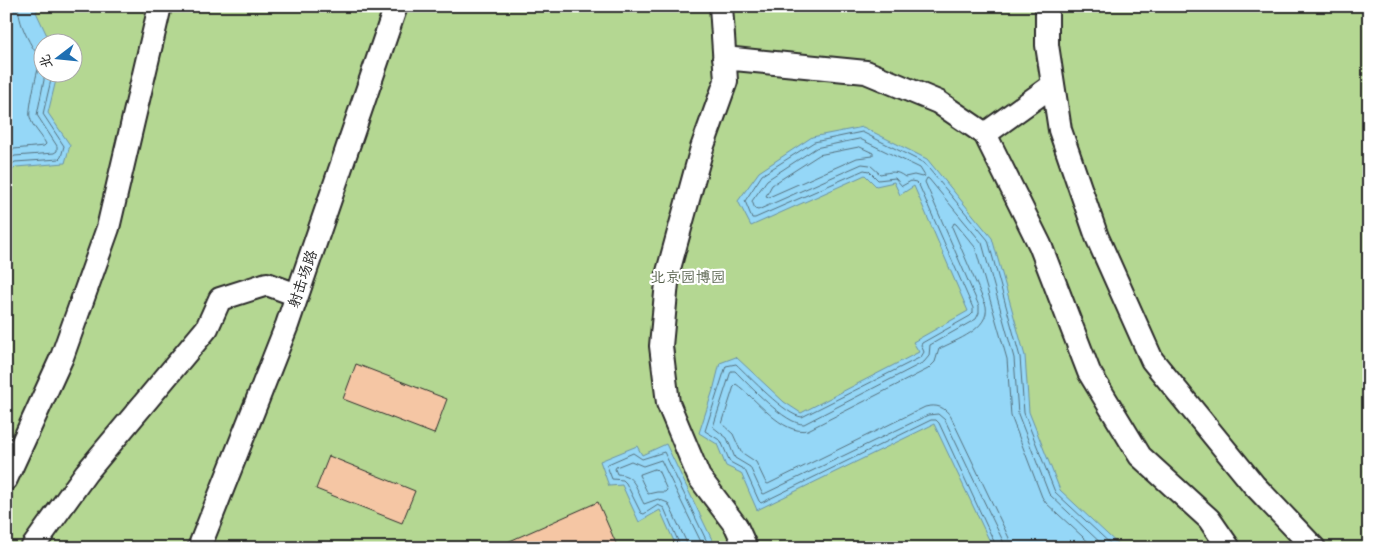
<svg xmlns="http://www.w3.org/2000/svg" width="1375" height="554" viewBox="0 0 1375 554" font-family="'Architects Daughter','LXGW WenKai TC',sans-serif">
<rect width="100%" height="100%" fill="#fdf4ed"/>
<filter id="ink" filterUnits="userSpaceOnUse"><feTurbulence type="fractalNoise" baseFrequency=".02" numOctaves="2"/><feDisplacementMap in="SourceGraphic" scale="10" xChannelSelector="R" yChannelSelector="G"/><feConvolveMatrix kernelMatrix="1 2 1 2 8 2 1 2 1" color-interpolation-filters="sRGB"/></filter>
<g filter="url(#ink)">
<path fill="#b4d792" stroke="#70815e" fill-rule="evenodd" d="M6 6H1369V548H6ZM42 42H72V72H42Z"/>
<path fill="#95d7f7" stroke="#6b92a5" d="M6 6H40L36 12 50 42H42V72L55 73 56 80 48 113 70 145 65 163 16 167 6 176Z
M863 127 927 159 992 238 1025 356 1029 412 1060 490 1122 548H993L934 424 757 510 741 473 726 466 717 444 699 433 714 387 720 363 736 357 784 402 801 413 919 352 913 342 968 311 914 186 900 195 894 182 876 186 865 175 751 226 738 201 759 172 812 137Z
M666 444 716 548H677L660 510 639 522 622 485 609 486 600 461 637 446 642 455Z"/>
<g fill="none" stroke-linecap="round" stroke-linejoin="round">
<path stroke="#55707d" stroke-width="1" d="M860 139 920 168 925 176 922 177 914 175 905 177C896 170 891 172 880 174L870 165 862 164 758 210 755 209 752 201 767 180 816 148Z
M860 147 873 153V156L857 158 769 197 766 196 772 185 819 155Z
M6 151 14 149 44 146 46 144C42 135 32 127 30 117 28 110 38 66 41 59 32 49 16 20 19 6
M6 161 15 156 54 153 57 151V146L37 115 44 80V72
M6 169 15 162 59 159 61 157 64 146 43 114 51 80 50 72
M655 469 658 470 667 490 665 492H657L648 494 639 475Z
M681 548 664 508 658 505 644 514 641 513 626 483 623 480 612 479 607 466 608 464 633 453 642 459 664 452 710 548
M687 548 686 541 668 503 658 499 644 504C636 490 636 475 617 474L615 469 616 467 631 461 643 466 661 460 704 548
M997 548 939 423 936 420H931L761 503 759 501 745 470 730 462 721 441 705 431 726 366 736 364C749 376 786 416 802 417L921 357 924 352 921 345 922 343 970 316 973 313V308L919 185 916 182 911 181 902 186 895 178 878 180 869 171 864 170 755 218H752L745 201 762 175 814 142 862 132 924 163 988 240 1020 357 1024 413 1055 492 1115 548
M1004 548 1003 541 945 420 938 414 928 415 764 494 762 493 750 467 735 458 727 438 713 427 731 371H735C748 384 786 425 804 424L924 362 929 356 930 345 976 319 979 313V306L925 182 927 178 929 179 982 243 1014 358 1018 414 1049 494 1106 548
M1011 548 1009 538 951 417C945 407 937 404 925 407L768 484 766 483 756 462 741 452 733 434 722 424 734 386 736 384C755 397 782 436 808 430L928 369 935 362 939 349C956 340 990 329 986 306L952 227 954 223 956 224 975 247 1007 359 1011 416 1042 497 1046 503 1095 548"/>
</g>
<path fill="#f5c6a4" stroke="#2b2b2b" d="M356 364 447 399 434 434 343 399Z
M329 456 415 491 402 523 316 489Z
M598 502 618 548H494Z"/>
<g fill="none" stroke-linecap="round" stroke-linejoin="round">
<defs>
<path id="minor" d="M721 6 726 81 702 148 668 272 661 346 668 403 699 477 736 526 746 548
M1047 6V45L1060 130 1097 237 1152 360 1254 485 1314 548
M724 58 866 72 938 102 985 134 1040 245 1089 372 1140 456 1209 519 1229 548
M985 134 1053 85
M6 479 62 357 108 228 160 6
M32 548 86 473 207 328 220 299 267 284 297 295
M199 548 287 325 396 6"/>
</defs>
<use href="#minor" stroke="#2b2b2b" stroke-width="26"/>
<use href="#minor" stroke="#fff" stroke-width="22"/>
</g>
</g>
<g text-anchor="middle" dominant-baseline="central" stroke-width="4.5" stroke-linejoin="round" paint-order="stroke">
<g font-size="15" fill="#545f4a" stroke="#fff">
<text x="688" y="277">北京园博园</text>
</g>
<g font-size="15" fill="#2b2b2b" stroke="#fff">
<text transform="translate(303 279) rotate(-71)">射击场路</text>
</g>
</g>
<rect width="1375" height="554" fill="none" stroke="#fff" stroke-width="25"/>
<rect x="12" y="12" width="1350" height="529" fill="none" stroke="#2b2b2b" stroke-width="2" filter="url(#ink)"/>
<g transform="translate(58 58) rotate(254)"><circle r="24" fill="#ffffff" stroke="#aaaaaa"/>
<path d="M0-4L9 19L0 12L-9 19Z" fill="#1f6fb2"/>
<text y="-8" font-size="14" font-weight="bold" text-anchor="middle" fill="#2b2b2b">北</text>
</g>
</svg>
